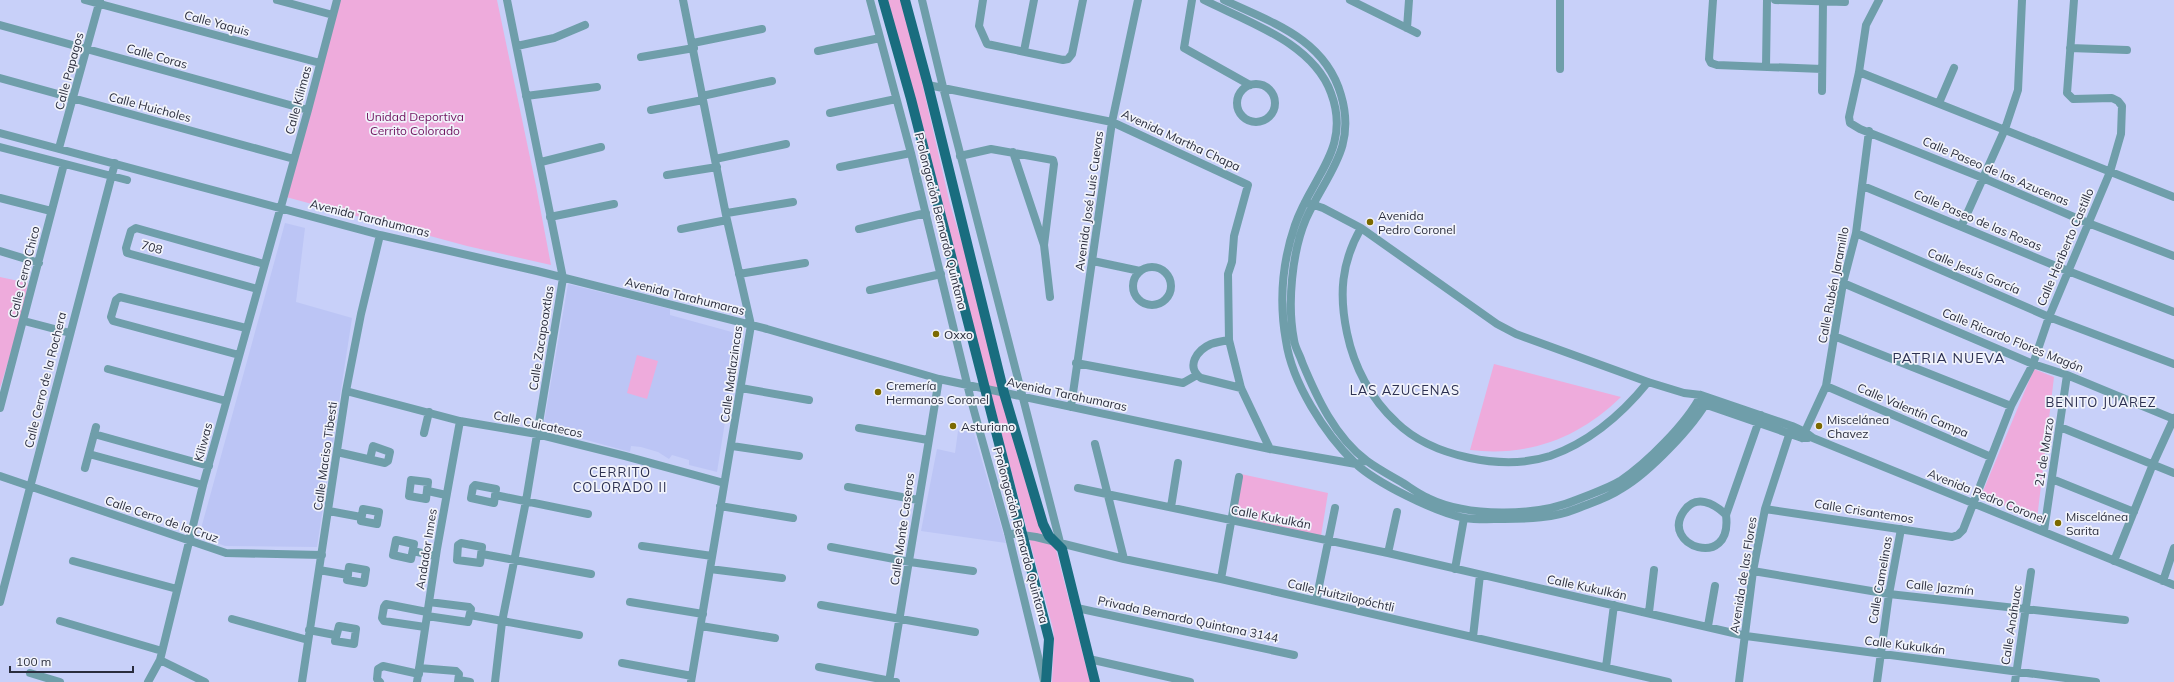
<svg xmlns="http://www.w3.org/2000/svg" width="2174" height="682" viewBox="0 0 2174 682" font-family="Mulish,sans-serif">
<rect width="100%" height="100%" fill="#c8d0f9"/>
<path fill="#bcc5f5" d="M285 223 305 228 296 302 352 318 317 547 225 546 199 536Z
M568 284 670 309V315L739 334 717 472 689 465V460L672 455 669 459 658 452 641 447 631 446 630 452 543 428Z
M973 430 1006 543 921 531 937 449 955 453 958 431Z"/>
<path fill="#eeabdc" d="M339 0H497L536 186 551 265 467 246 286 197Z
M887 0H903L950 204 1056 550 1090 682H1052L1054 638 1053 629Z
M0 277 28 283 21 320 0 388Z
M637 355 658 361 647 399 627 393Z
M1494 364 1621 397C1579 438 1529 457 1470 450Z
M2034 369 2054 377 2037 519 1981 496Z
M1241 474 1328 493 1321 536 1235 517Z"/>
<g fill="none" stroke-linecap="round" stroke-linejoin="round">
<path stroke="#6f9eaa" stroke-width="8" d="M85 0 320 63
M277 0 333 15
M683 0 727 220 751 325 691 682
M870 0 911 153 971 400 1008 533 1044 681
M922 0 943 87 1061 546
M983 0 979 26 987 44 1063 60 1068 59 1072 54 1083 0
M1192 0 1184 48 1250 85
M1204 0C1248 22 1313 43 1331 93 1352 149 1311 177 1295 225 1282 263 1279 302 1286 341 1292 383 1325 434 1355 463 1376 483 1437 513 1465 518 1477 520 1491 519 1504 519 1528 519 1554 518 1576 509 1591 503 1608 498 1621 489 1649 473 1694 426 1709 398
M1224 0C1273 23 1325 39 1341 95 1357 149 1326 174 1306 219 1292 252 1287 304 1294 340 1295 348 1300 355 1302 362 1317 398 1335 437 1367 461 1378 469 1391 476 1403 483 1411 488 1419 494 1428 498 1467 517 1536 517 1576 500 1590 494 1607 489 1620 481 1646 464 1687 423 1701 395
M1350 0 1417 33
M1713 0 1709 59 1711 63 1717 65 1822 69
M1775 0 1845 2
M1879 0 1866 25 1859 72 1849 117 1850 123 1860 129 1983 178 2088 223 2174 256
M0 25 308 110
M1407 28 1409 0
M693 43 762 29
M517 46 554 38 585 25
M2070 48 2127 50
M818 51 880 38
M1024 51 1034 0
M641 57 694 48
M1766 67 1767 0
M1560 69V0
M1859 72 2174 197
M0 78 294 159
M1237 103a19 19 0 1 1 38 0a19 19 0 1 1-38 0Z
M928 85 1112 122 1248 185 1234 236 1232 262 1228 274 1229 340 1241 388 1270 449
M1822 91 1823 1
M526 96 597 87
M702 96 772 81
M1939 103 1954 68
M651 110 703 100
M830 113 896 99
M0 133 380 235 537 271 767 329 939 379 1270 449 1356 464 1366 461
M0 147 127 180
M59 148 100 0
M1013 152 1044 245 1050 297
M960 156 991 149 1053 160 1054 164 1044 245
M715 159 786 144
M541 162 601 147
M840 167 911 153
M667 175 717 167
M1863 186 2068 271 2174 312
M0 198 51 211
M1305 202 1323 208 1361 228 1497 324 1516 334 1648 382 1684 393 1701 395 1792 426 1805 432 1813 438 2174 585
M727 213 793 202
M550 217 614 204
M1962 225 2005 129 2018 90 2022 0
M1361 228C1341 263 1339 295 1347 333 1354 367 1371 399 1396 422 1432 457 1503 471 1550 456 1590 442 1622 414 1648 382
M681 229 727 220
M859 229 926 213
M1856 233 2049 317 2174 364
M0 251 39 263
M1093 261 1140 271
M1133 286a19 19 0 1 1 38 0a19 19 0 1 1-38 0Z
M739 274 805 263
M1843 283 2033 364 2067 375 2174 419
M257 289 127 253 126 248 131 231 136 228 264 264
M870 290 941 274
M24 321 70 333
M1834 336 2011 406
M1229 340C1223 341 1217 342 1211 344 1197 350 1185 367 1201 378L1241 388
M239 355 113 321 111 317 116 300 120 297 246 328
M1076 363 1183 383 1197 375
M108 369 226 401
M1826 386 1991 457
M741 388 809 400
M346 391 460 421 537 434 625 456 724 483
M1701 403 1802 438H1808
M1071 407 1112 122 1138 0
M0 408 64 164
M2060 427 2174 473
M859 428 928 440
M424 433 429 412
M94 434 209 466
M1802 438 1826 386 1843 283 1856 233 1869 131
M1095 444 1124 559
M732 446 799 456
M337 452 385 463 388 461 390 452 373 446 370 459
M89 454 203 485
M85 468 96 427
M0 476 226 553 322 555
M2052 479 2134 512
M411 480 428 482 426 499 409 496Z
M475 485 496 489 494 503 471 498 473 487Z
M848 487 918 500
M1078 488 1388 553 1746 636 2096 682
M428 491 446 495
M495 495 588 514
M720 506 793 518
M1171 507 1178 463
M363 509 379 512 377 524 361 521Z
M1765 509 1952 537 1958 535 1963 530 2011 406 2033 364 2049 317 2110 172 2121 134 2122 106 2118 101 2112 98 2073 99 2067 93 2074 0
M329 511 361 517
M1726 515C1714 503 1696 494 1684 511 1659 546 1733 571 1726 515L1761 415
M2044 531 2067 375
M1008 533 1036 537 1124 559 1221 579 1668 682
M396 540 414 544 411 559 393 555Z
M461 543 482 547 480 563 457 560 458 545Z
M642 546 712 556
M831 547 910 562 973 571
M413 551 436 556
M1388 553 1397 512
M482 554 591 574
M73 561 177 589
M2114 561 2153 464 2174 418
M349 567 366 570 364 583 347 580Z
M710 569 782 578
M1455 569 1464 518
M319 570 348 575
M1753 571 1889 594 2125 620
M1221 579 1239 477
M2163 581 2174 548
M1316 601 1335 508
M0 602 115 163
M630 602 703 614
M821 605 975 632
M1077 608 1294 655
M1649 612 1654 570
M470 615 579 635
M427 616 468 622 471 609 469 607 429 602
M232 619 308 640
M60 621 162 651
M339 626 356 629 354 644 335 641Z
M701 626 775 638
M1708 626 1715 586
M425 627 384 621 382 618 384 607 386 604 427 612
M309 630 335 635
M1473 637 1480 575
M1089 659 1190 682
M160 660 205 682
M622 663 692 676
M819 667 896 682
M1606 667 1614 605
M419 668 456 671 459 674 458 682
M30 673 60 682
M459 680 470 682
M148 682 160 660 203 485 308 110 337 0
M302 682 346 391 361 314 380 235
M380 682 377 679 378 669 383 666 419 674
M417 682 437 549 460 421
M495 682 502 622 526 501 563 278 507 0
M889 682 939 379
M1739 682 1753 571 1765 509 1792 426
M1877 682 1889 594 1901 529
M2015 682 2031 572"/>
<path stroke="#196d7f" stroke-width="10" d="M883 0 911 99 1049 639 1046 682
M905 0 928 85 1004 393 1043 524 1049 536 1062 549 1095 682"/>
</g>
<g fill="#7c6900" stroke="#f1f3fb" stroke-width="1.5">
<circle cx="1370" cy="222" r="4"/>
<circle cx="936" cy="334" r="4"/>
<circle cx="878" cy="392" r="4"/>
<circle cx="953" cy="426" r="4"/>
<circle cx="1819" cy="426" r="4"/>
<circle cx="2058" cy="523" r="4"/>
</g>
<g text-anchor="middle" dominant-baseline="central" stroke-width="3.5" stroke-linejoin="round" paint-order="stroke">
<g font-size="12" fill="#2a2d3d" stroke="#f1f3fb">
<text transform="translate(217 23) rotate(15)">Calle Yaquis</text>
<text transform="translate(157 56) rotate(16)">Calle Coras</text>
<text transform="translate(69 71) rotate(-75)">Calle Papagos</text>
<text transform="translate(298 100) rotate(-75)">Calle Kilimas</text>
<text transform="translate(150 107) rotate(15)">Calle Huicholes</text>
<text transform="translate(1181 140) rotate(25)">Avenida Martha Chapa</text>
<text transform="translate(1996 171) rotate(23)">Calle Paseo de las Azucenas</text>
<text transform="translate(1089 201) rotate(-82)">Avenida José Luis Cuevas</text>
<text transform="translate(370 218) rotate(14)">Avenida Tarahumaras</text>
<text transform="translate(1978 220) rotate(23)">Calle Paseo de las Rosas</text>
<text transform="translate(941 221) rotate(76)">Prolongación Bernardo Quintana</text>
<text transform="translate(152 247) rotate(15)">708</text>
<text transform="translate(2065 247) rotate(-67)">Calle Heriberto Castillo</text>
<text transform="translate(1974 271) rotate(23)">Calle Jesús García</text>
<text transform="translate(24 272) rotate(-76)">Calle Cerro Chico</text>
<text transform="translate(1833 285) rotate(-79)">Calle Rubén Jaramillo</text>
<text transform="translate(685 296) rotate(14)">Avenida Tarahumaras</text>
<text transform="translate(541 338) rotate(-81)">Calle Zacapoaxtlas</text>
<text transform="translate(2013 340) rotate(22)">Calle Ricardo Flores Magón</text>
<text transform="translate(731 374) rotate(-82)">Calle Matlazincas</text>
<text transform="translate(45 380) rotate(-76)">Calle Cerro de la Rochera</text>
<text transform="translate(1067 394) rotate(12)">Avenida Tarahumaras</text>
<text transform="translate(1913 410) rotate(23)">Calle Valentín Campa</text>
<text transform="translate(538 424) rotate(12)">Calle Cuicatecos</text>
<text transform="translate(203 442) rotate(-75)">Kiliwas</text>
<text transform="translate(2044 452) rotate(-81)">21 de Marzo</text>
<text transform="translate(325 456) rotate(-82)">Calle Maciso Tibesti</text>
<text transform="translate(1987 496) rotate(22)">Avenida Pedro Coronel</text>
<text transform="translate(1864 511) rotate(9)">Calle Crisantemos</text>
<text transform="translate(1271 517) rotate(11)">Calle Kukulkán</text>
<text transform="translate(162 519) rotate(19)">Calle Cerro de la Cruz</text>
<text transform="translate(902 529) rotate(-82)">Calle Monte Caseros</text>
<text transform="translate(1021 535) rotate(75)">Prolongación Bernardo Quintana</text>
<text transform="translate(426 549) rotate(-81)">Andador Innes</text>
<text transform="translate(1743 575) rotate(-81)">Avenida de las Flores</text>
<text transform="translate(1880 580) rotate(-80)">Calle Camelinas</text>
<text transform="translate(1587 587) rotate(12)">Calle Kukulkán</text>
<text transform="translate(1940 587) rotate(6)">Calle Jazmín</text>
<text transform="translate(1341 595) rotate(13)">Calle Huitzilopóchtli</text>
<text transform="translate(1188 619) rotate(12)">Privada Bernardo Quintana 3144</text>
<text transform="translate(2011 625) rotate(-81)">Calle Anáhuac</text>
<text transform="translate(1905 645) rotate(7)">Calle Kukulkán</text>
</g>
<g font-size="12" fill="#70145f" stroke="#f1f3fb">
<text x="415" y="116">Unidad Deportiva<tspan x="415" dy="14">Cerrito Colorado</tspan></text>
</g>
<g font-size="12" fill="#2a2d3d" stroke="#f1f3fb" text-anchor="start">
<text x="1378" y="215">Avenida<tspan x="1378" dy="14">Pedro Coronel</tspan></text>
<text x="944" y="334">Oxxo</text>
<text x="886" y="385">Cremería<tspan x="886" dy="14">Hermanos Coronel</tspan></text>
<text x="1827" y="419">Miscelánea<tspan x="1827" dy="14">Chavez</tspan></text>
<text x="961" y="426">Asturiano</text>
<text x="2066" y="516">Miscelánea<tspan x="2066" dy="14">Sarita</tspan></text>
</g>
<g font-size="13" letter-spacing="1" fill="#2d3152" stroke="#f1f3fb">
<text x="1405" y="390">LAS AZUCENAS</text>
<text x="2101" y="402">BENITO JUAREZ</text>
<text x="620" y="472">CERRITO<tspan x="620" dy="15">COLORADO II</tspan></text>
</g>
<g font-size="14" letter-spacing="1" fill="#2d3152" stroke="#f1f3fb">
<text x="1949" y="358">PATRIA NUEVA</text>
</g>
</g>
<path d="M10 666v6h123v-6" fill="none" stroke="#2a2d3d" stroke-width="2"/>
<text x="16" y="666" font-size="12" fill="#2a2d3d" stroke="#f1f3fb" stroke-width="3" paint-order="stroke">100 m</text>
</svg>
